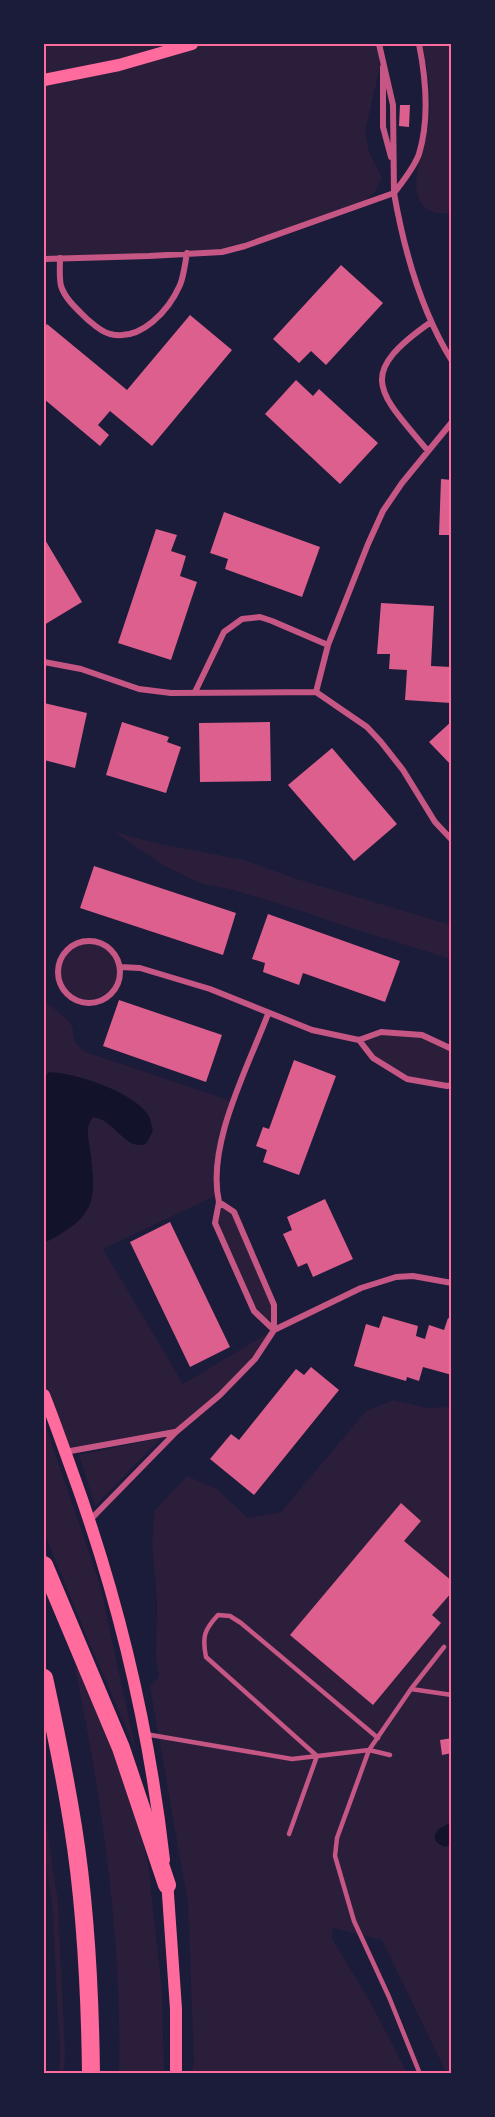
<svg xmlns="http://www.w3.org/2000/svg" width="495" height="2117" viewBox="0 0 495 2117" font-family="'Fira Sans',sans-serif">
<rect width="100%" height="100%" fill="#1b1b3a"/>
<path fill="#2a1e3b" d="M44 44H377L380 67 365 131 369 152 382 178 375 192 363 203 222 252 44 259Z
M422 44H451V213C446 213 438 214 433 212 400 200 425 147 429 123 433 96 427 69 422 44Z
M114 832 156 843 244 860 300 880 451 925V959L335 923 302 911 230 889 202 884 163 865Z
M58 972a31 31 0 1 1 62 0a31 31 0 1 1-62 0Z
M44 1000C51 1007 64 1015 70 1023 77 1034 69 1042 86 1052L234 1102 223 1130 217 1195 103 1249 183 1384 273 1330 254 1311 215 1223 219 1202 234 1212 274 1305V1330L255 1359 176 1432 65 1452 44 1395V1242L50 1240 90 1148C88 1137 85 1126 93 1117L104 1119 138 1146 49 1072 44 1077Z
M381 1032 422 1035 451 1049V1085L407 1079 373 1058 359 1040Z
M393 1400 427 1408 451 1407V2073H447L444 2068 382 1940 333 1928 332 1939 371 2003 407 2073H192L194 2061 188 1904 150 1687 159 1676 156 1658 157 1601 152 1543 155 1510 187 1476 217 1489 248 1518 281 1512 366 1411Z
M44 1421 100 1585 136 1751 86 1635 44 1532Z
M161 1438 95 1506 79 1455Z
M82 1667 127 1781 148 1863 162 1991 164 2073H119C122 1937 102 1801 75 1668Z
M44 1808 58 1902 65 2053 64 2073H59L60 2053 52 1904 44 1850Z"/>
<path fill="#12122b" d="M49 1072C76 1073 130 1091 147 1113 151 1118 151 1125 153 1131L146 1144C124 1151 116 1120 93 1117 85 1126 88 1138 90 1149 94 1185 100 1210 65 1231 58 1236 51 1240 44 1242V1077Z
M451 1823V1844L445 1847C425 1839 438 1827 451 1823Z"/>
<path fill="#dd5f8e" d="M400 105H410L409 127 399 126Z
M341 265 383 303 326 365 311 351 299 363 273 339Z
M190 315 232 350 152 446 110 411 98 425 109 435 100 446 44 399V328L47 324 127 390Z
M296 380 313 396 319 389 378 443 340 484 265 414Z
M441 479 452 480V535H439Z
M224 512 320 547 302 597 225 569 228 559 210 553Z
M156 529 177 535 171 551 186 556 180 576 197 582 171 660 118 643Z
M44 538 82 602 44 625Z
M381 603 434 606 431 666 452 667 451 703 405 700 407 670 389 669 390 654H377Z
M44 703 87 713 75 768 44 760Z
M452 721V766L429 742Z
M122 722 169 737 167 742 181 747 166 793 106 775Z
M270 722 271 781 200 782 199 723Z
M332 748 397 824 354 861 288 785Z
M94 866 236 913 223 955 80 908Z
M268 914 400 961 385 1002 303 973 299 985 263 972 265 963 252 959Z
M119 1000 222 1035 206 1082 103 1046Z
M294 1060 336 1076 299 1175 263 1162 267 1150 256 1146 263 1127 269 1129Z
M325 1199 353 1259 313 1277 307 1263 298 1267 283 1234 292 1230 287 1217Z
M170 1222 230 1347 190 1367 130 1242Z
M383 1316 418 1326 416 1336 425 1339 429 1325 444 1330 448 1318 452 1319V1375L423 1367 419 1381 407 1377 406 1381 354 1366 366 1324 379 1328Z
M311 1367 339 1390 254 1495 210 1459 231 1434 239 1440 296 1369 304 1375Z
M401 1503 421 1521 404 1541 452 1581V1592L432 1615 441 1623 373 1705 290 1635Z
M452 1738V1753L442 1755 440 1740Z"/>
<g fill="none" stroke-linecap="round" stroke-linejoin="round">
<path stroke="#c65784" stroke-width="4.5" d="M411 1689 452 1695
M145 1734 292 1759 369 1750 390 1755
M289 1834 317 1756 206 1657C202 1637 204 1630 218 1615L230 1616 241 1623 378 1738
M420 2074 389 1997 354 1921 335 1856 337 1838 369 1750 411 1689 444 1647"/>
<path stroke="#c65784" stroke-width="6" d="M379 44 393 105 394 193C403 181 414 168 419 154 430 118 426 79 419 44
M383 67V127L391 157
M60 258C60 267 59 278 61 286 65 299 78 310 87 319 94 325 101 332 110 334 141 342 169 310 180 285 184 275 185 263 187 253
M44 259 149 256 222 252 245 246 394 193C404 250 421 311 452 361
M428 451C378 391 355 375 431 322
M44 662 81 669 139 689 171 693 316 692 367 727 381 742 403 770 435 822 452 840
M195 692 224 632 242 619 260 617 272 621 328 645
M316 692 328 645 368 544 383 511 402 483 452 422
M58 972a31 31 0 1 1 62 0a31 31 0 1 1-62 0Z
M120 967 140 968 210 989 312 1030 359 1040 381 1032 422 1035 452 1049
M359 1040 373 1058 407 1079 447 1086 452 1085
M219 1202 234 1212 274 1305V1330L254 1311 215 1223Z
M219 1202C206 1145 248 1067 268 1014
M65 1452 175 1432
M90 1520 176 1432 220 1395 255 1359 274 1330 361 1288 396 1277 413 1276 452 1283"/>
<path stroke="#ff6b9d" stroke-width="12" d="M44 80 119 65 192 44
M44 1395C54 1420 63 1446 72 1471 118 1597 149 1727 164 1860
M167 1880 176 2009V2074"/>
<path stroke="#ff6b9d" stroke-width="18" d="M44 1565 121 1748 167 1885
M44 1678C55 1728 65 1777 73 1827 86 1908 90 1991 91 2074"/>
</g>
<rect width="495" height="2117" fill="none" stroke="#1b1b3a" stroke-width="90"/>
<rect x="45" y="45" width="405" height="2027" fill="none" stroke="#ff6b9d" stroke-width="2"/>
</svg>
